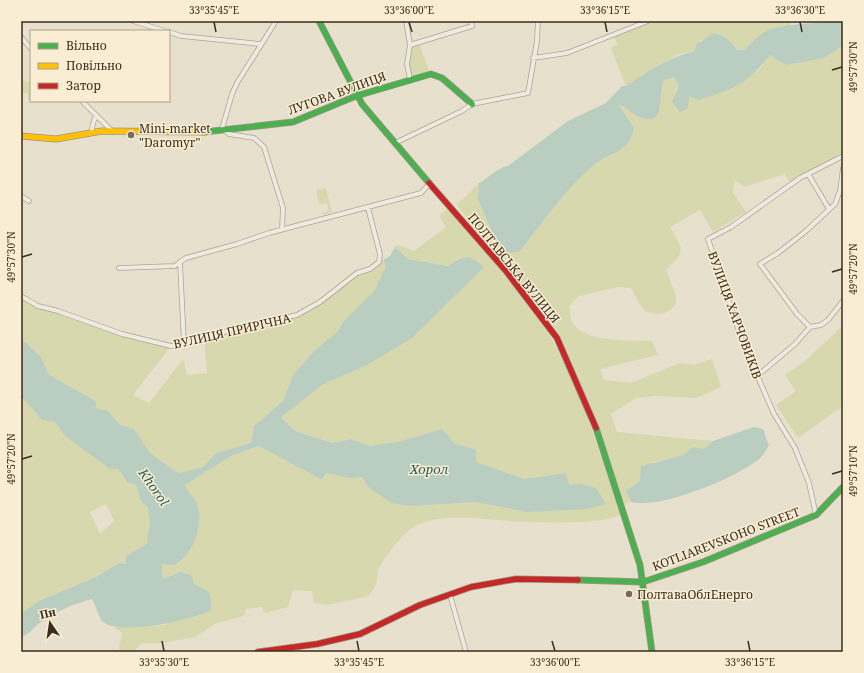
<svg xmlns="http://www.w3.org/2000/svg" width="864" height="673" viewBox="0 0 864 673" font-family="'Noto Serif',serif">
<rect width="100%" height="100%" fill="#e7e0cd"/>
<path fill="#d8d8ae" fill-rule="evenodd" d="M655 21H783L791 23 790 27C773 26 757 38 744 50H737C732 42 723 34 713 33L707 38 701 40 695 51 678 54 626 86 611 48 617 44 614 37Z
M419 43 429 71 426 73 410 77 407 64 410 45Z
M841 47 843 48V156L790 183 785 174 744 187 735 180 733 193 746 212 713 232 700 210 670 227 681 247 679 256 666 270 676 296V304C666 316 660 314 646 312L639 303 631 288 618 287 579 296 569 306C570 311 570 320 573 324 586 343 630 340 652 341L658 355 600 369 604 380 631 383 680 363 694 365 712 359 721 387 696 398 654 396 636 398 611 414 617 432 713 441 704 449 693 447 683 455 653 462 640 481 626 491 631 502 624 504 596 419 561 337 457 205 479 183 478 199 494 237 520 251C544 221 568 185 598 162 615 150 629 153 634 128L618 105 644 119 659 112 663 81 674 77 679 86 675 93 689 96 758 71 770 55 824 58Z
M21 79 31 84V100L28 99V94L21 92Z
M326 188 332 212 322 215V213L329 211 327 203 319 204 316 190Z
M447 209 510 281 546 327 580 395 621 515C598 525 536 523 510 521 481 519 430 510 407 532 397 541 385 556 379 568 377 573 378 578 376 583 375 588 371 592 369 596L327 605 314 603 312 591 293 590 288 607 265 613 262 607 246 609 244 616 215 624 195 637 162 643H142L133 652H120L119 648 122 633 114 627 166 625 194 584 180 572 163 579 162 564 197 505 185 485 231 456 259 446 322 480 326 473 351 478 362 477 368 487 413 506 475 502 527 512 553 510 581 484 569 486 566 473 524 479 476 462V449L454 444 442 429 401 441 370 446 351 439 334 443 295 431 281 416 322 385 367 365 461 289 484 267 479 261 459 258 448 266 408 259 395 247 398 245 414 251 446 227 439 216Z
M383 260 386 266 375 290 342 323 338 331 314 351 293 375 283 401 254 426 252 443 216 453 203 467 178 473 150 453 134 429 120 425 108 411 96 408V401L48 374 40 357 21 338V296C63 320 124 334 171 346L133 395 149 403 183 359 187 375 207 373 204 338 297 315 320 302 357 273 370 269Z
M843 325V406L798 438 776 405 796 391 785 375 804 362Z
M24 398 42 420 55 422 65 436 118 469 128 482 137 483 140 500 148 508 150 524 147 537 148 543 126 556V564L119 563 96 577 41 600 22 613 21 399ZM106 504 114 521 100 534 90 512Z"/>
<path fill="#b9cdc0" d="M830 21H843V48L841 47 824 58 786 65 770 55C747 85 734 88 699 100L689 96 688 108 680 112 672 102 679 86 674 77 663 81 659 112C650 130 630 110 619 105L634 128C629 153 615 150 598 162 568 185 544 221 520 251L508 253 494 237 478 199 479 183C490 177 495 169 508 166L568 121 606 103 622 86H626C648 72 668 57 695 51L696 45 713 33C723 34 732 42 737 50H744C751 44 757 36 766 31 780 24 813 24 830 21Z
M395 247 408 259 448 266C462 256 471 253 484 267L412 338 367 365 322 385 281 417 295 431 333 443 351 439 370 446 401 441 442 429 455 444 476 449V462L524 479 566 473 569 485 581 484 596 488 606 504 587 509 527 512 475 502 413 506 391 503 368 487 362 477 351 478 326 473 322 480 259 446 231 456 185 485C188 492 196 499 198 507 203 528 193 553 175 565L162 564 163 579 180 572 191 575 194 584 208 591 211 600V610C194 620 119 636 103 622 98 617 96 605 92 599 74 604 56 611 41 622 33 628 30 634 21 637V613L41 600 96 577 119 563 126 564V556L148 543 147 537 150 524 148 508 140 500 136 484 128 483 118 469H110L65 436 55 422 42 420 24 399H21V338L41 357 48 374 96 401V408L108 411 120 425 134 429 150 453 178 473 203 467 216 453 251 443 254 426 283 401 293 375 314 351 338 331 342 323 375 290 386 266 383 260 390 256Z
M754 427 763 429 769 446C765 452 761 459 755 462 730 480 661 509 631 502L626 491 640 481 641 466 683 455 693 447 704 449 713 441Z"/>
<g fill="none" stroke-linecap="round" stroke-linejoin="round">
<defs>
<path id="street" d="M133 21 165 31
M276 21 237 83 232 94 222 129 229 134 254 138 264 147 283 208 282 229
M406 21 410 45 407 64 410 80
M169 32 181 36 260 44
M21 37 31 49
M410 45 472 26 471 21
M533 58 567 53 648 21
M82 101 113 132
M91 133 94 120 97 116
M395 143 462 111 472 104 528 93 537 41 538 21
M808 174 829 209
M21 196 29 201
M119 268 175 266 180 262
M21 296 38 306 58 311 122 334 171 346 184 344 238 328 297 315 320 302 357 273 370 269 379 262 380 254 368 208
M810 327 797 314 760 264 778 253 806 231 835 204 840 191 843 168
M184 344 180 262 186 258 237 244 269 233 421 193 430 183
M757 376 795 344 810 327 821 325 828 320 843 301
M816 515 809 483 795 448 774 414 743 343 708 239 731 227 800 178 843 156
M450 595 466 652"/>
<path id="fast" d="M319 21 362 104 429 183
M204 132 293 122 356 96 431 74 442 78 472 104
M596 428 640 565 652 652
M578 580 643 582 703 562 816 515 843 487"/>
<path id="slow" d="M21 136 56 139 102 131 204 132"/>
<path id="jam" d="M429 183 506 271 557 338 596 428
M258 652 317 644 360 634 420 605 471 587 516 579 578 580"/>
</defs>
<use href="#street" stroke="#ada496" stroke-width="5.5"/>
<use href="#fast" stroke="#9c9486" stroke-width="7"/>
<use href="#slow" stroke="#9c9486" stroke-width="7"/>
<use href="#jam" stroke="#9c9486" stroke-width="7"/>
<use href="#street" stroke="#efeae0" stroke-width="4"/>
<use href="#fast" stroke="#4caf50" stroke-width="5.5"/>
<use href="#slow" stroke="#ffc107" stroke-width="5.5"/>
<use href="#jam" stroke="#c62828" stroke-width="5.5"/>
</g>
<path fill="none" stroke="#3d2c1d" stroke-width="1.5" d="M214 22 216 32M409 22 412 32M605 22 607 32M800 22 802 32M832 70 842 67M22 257 32 254M832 272 842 269M22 459 32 456M832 474 842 471M162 641 164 651M357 641 359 651M552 641 555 651M748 641 750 651"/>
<g fill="#786b5b" stroke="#f9eed3" stroke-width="1.5">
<circle cx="131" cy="135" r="4"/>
<circle cx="629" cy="594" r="4"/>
</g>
<g text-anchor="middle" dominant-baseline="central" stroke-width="3" stroke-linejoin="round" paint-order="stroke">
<g font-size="12" fill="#3d2c1d" stroke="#f9eed3">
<text transform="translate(337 93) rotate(-20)">ЛУГОВА ВУЛИЦЯ</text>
<text transform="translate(514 268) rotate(51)">ПОЛТАВСЬКА ВУЛИЦЯ</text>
<text transform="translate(735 315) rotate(70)">ВУЛИЦЯ ХАРЧОВИКІВ</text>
<text transform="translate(232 331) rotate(-13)">ВУЛИЦЯ ПРИРІЧНА</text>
<text transform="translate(726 539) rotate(-21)">KOTLIAREVSKOHO STREET</text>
</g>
<g font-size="12" fill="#3d2c1d" stroke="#f9eed3" text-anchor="start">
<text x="139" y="128">Mini-market<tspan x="139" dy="14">"Daromyr"</tspan></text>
<text x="637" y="594">ПолтаваОблЕнерго</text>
</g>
<g font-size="13" font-style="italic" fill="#2b5e5a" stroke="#f9eed3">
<text x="429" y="469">Хорол</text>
<text transform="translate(154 487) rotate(55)">Khorol</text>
</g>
</g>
<rect width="864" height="673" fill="none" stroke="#f9eed3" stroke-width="44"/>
<rect x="30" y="30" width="140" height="72" fill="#f9eed3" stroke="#aea08a"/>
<rect x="38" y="43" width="20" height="6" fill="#4caf50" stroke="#aea08a"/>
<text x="66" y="50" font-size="12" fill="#3d2c1d">Вільно</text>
<rect x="38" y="63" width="20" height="6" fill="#ffc107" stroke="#aea08a"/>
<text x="66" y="70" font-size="12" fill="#3d2c1d">Повільно</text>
<rect x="38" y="83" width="20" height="6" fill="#c62828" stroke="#aea08a"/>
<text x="66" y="90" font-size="12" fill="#3d2c1d">Затор</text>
<g transform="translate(50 623) rotate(347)" stroke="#f9eed3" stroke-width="3" paint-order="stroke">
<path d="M0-3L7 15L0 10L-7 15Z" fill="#3d2c1d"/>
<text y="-6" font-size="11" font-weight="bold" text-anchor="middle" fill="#3d2c1d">Пн</text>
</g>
<rect x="22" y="22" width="820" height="629" fill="none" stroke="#3d2c1d" stroke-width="1.5"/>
<g font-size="10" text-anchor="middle" fill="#3d2c1d">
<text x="214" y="14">33°35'45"E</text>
<text x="409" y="14">33°36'00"E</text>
<text x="605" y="14">33°36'15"E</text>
<text x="800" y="14">33°36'30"E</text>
<text transform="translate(853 67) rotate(-90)" y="4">49°57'30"N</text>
<text transform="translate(11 257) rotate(-90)" y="4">49°57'30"N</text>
<text transform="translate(853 269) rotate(-90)" y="4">49°57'20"N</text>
<text transform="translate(11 459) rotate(-90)" y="4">49°57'20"N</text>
<text transform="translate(853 471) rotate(-90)" y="4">49°57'10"N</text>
<text x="164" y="666">33°35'30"E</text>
<text x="359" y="666">33°35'45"E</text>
<text x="555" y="666">33°36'00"E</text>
<text x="750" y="666">33°36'15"E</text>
</g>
</svg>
